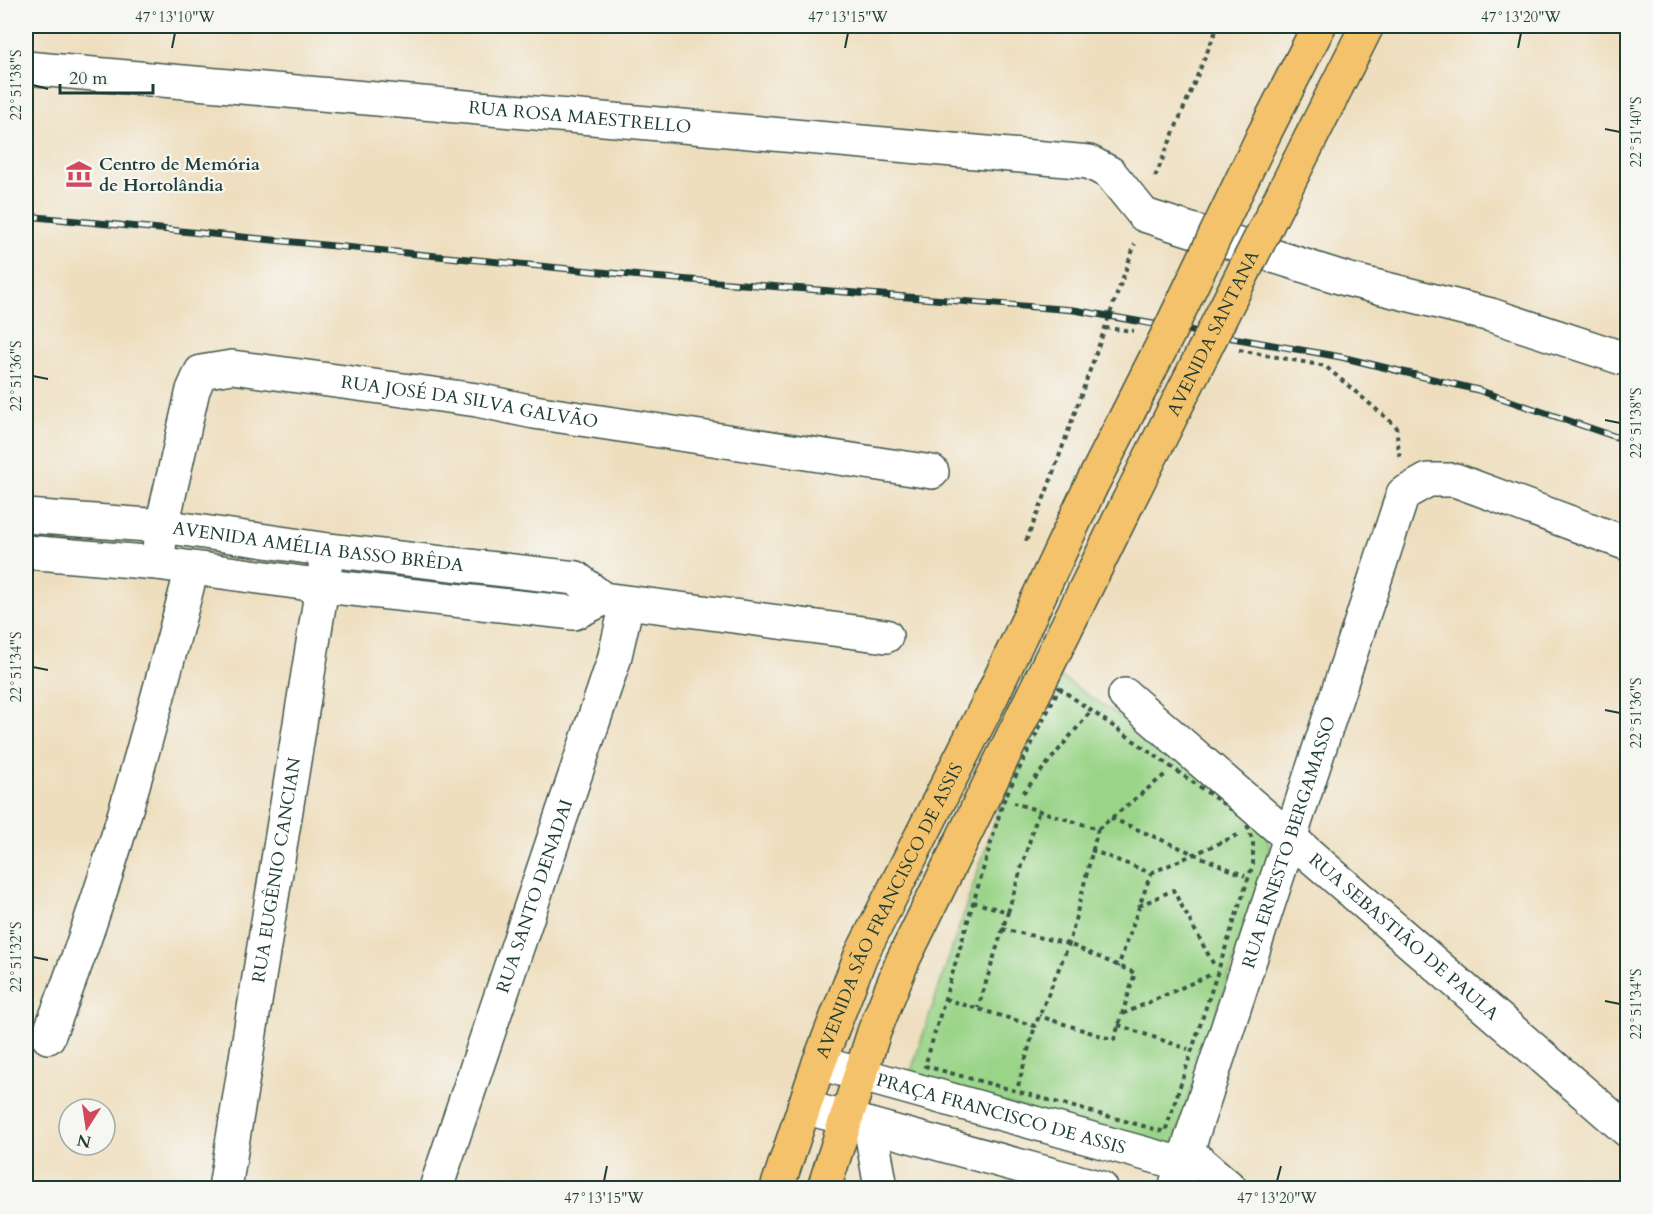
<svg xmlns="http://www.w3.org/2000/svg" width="1653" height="1214" viewBox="0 0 1653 1214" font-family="Cardo,serif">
<rect width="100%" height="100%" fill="#f6f6f2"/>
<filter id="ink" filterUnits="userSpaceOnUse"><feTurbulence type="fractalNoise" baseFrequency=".0167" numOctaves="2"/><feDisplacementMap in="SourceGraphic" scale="12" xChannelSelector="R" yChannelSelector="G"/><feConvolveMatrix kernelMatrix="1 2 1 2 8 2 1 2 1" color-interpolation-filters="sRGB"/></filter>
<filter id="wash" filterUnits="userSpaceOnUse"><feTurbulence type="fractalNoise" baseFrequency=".008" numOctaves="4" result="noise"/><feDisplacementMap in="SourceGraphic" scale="24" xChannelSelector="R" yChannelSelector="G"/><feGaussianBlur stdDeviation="1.35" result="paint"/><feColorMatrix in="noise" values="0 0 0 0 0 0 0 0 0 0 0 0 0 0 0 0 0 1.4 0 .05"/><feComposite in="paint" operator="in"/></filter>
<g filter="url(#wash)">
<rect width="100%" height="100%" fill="#eedebe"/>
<path fill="#9ad488" stroke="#5c885e" stroke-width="1.5" d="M1046 667 1221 784 1267 831 1270 853 1172 1148 909 1077Z"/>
</g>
<g filter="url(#ink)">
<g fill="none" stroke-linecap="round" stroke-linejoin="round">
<defs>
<g id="minor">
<path id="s1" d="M26 68 1089 162 1110 173 1144 215 1346 279 1491 315 1628 360"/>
<path id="s2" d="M26 516 162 526 328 550 576 578 603 599 886 636"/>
<path d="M26 552 157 563 324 586 574 613 603 599"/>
<path id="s3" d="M157 563 162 526 193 390 201 372 232 367 477 400 534 412 932 472"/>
<path id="s4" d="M1125 695 1628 1131"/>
<path d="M48 1037C109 885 150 727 192 569"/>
<path id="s5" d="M819 1063 1182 1164"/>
<path d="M804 1107 1101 1188"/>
<path d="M870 1125 881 1188"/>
<path d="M1187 1151 1230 1188"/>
<path id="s6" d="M225 1188 328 550"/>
<path id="s7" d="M436 1188 614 660 627 603"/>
<path id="s8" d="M1175 1188 1403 494 1428 480H1455L1628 544"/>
</g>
<g id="major">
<path d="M1263 136 1319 26"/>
<path id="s9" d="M777 1188 819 1063 861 955 991 698 1090 488"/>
<path d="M824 1188 874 1032 903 960 1128 502"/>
</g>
</defs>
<use href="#minor" stroke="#3e5549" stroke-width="36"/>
<use href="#major" stroke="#3e5549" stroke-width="36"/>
<path stroke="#3e5549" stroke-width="4" stroke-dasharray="4.5 4.5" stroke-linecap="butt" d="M1155 177 1218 26
M1105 328 1134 331
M1239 350 1325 366 1396 426 1400 460
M1026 541 1046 493 1135 244
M1059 688 1245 819 1253 842V864L1165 1132 925 1066 1003 802Z
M1023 793 1091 711
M1111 818 1245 876
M1098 829 1167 773
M1091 850 1151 873 1118 967
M1151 873 1238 835
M973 902 1008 912 978 1008
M1139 906 1173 890 1214 965
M1008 912 1039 810
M1002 929 1069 944 1135 973 1114 1040 1039 1016
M945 999 1035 1026 1069 944 1098 829 1014 803
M1123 1014 1212 974
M1118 1025 1188 1049
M1018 1086 1035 1026"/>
<use href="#minor" stroke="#fff" stroke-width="33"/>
<use href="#major" stroke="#f4c26a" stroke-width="33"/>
<defs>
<path id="rail" d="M26 216 652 277 1074 310 1341 357 1478 390 1628 441"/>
</defs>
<use href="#rail" stroke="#1f3d34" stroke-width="7"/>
<use href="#rail" stroke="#f6f6f2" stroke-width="4.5" stroke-dasharray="14" stroke-linecap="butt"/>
<defs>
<g id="major-bridge">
<path d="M1090 488 1169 332 1263 136"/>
<path id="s10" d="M1128 502 1367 26"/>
</g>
</defs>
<use href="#major-bridge" stroke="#3e5549" stroke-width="36" stroke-linecap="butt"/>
<use href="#major-bridge" stroke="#f4c26a" stroke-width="33"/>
</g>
</g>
<path fill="none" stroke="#1f3d34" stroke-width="2" d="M172 48 175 33M845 48 848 33M1518 48 1521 33M33 85 48 89M1605 129 1620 132M33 376 48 379M1605 420 1620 423M33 667 48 670M1605 710 1620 713M33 957 48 960M1605 1001 1620 1004M604 1181 607 1166M1277 1181 1281 1166"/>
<defs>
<symbol id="museum-bare" viewBox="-9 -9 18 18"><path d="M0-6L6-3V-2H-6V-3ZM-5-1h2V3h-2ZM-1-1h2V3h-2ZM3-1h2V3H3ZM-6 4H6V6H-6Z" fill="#d1495b" stroke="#f6f6f2" stroke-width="2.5" paint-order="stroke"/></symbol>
</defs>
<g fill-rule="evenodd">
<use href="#museum-bare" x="60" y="155" width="38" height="38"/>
</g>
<g text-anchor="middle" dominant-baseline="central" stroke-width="4.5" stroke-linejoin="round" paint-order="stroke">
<g font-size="18" fill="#1f3d34" stroke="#f6f6f2">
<text stroke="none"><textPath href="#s1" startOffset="556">RUA ROSA MAESTRELLO</textPath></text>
<text stroke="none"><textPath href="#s10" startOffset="189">AVENIDA SANTANA</textPath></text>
<text stroke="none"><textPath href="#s3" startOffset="468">RUA JOSÉ DA SILVA GALVÃO</textPath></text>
<text stroke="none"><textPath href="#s2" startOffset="294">AVENIDA AMÉLIA BASSO BRÊDA</textPath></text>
<text stroke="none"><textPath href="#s8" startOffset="364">RUA ERNESTO BERGAMASSO</textPath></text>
<text stroke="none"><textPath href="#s6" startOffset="322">RUA EUGÊNIO CANCIAN</textPath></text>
<text stroke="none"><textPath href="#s7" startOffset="308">RUA SANTO DENADAI</textPath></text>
<text stroke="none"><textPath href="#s9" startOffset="300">AVENIDA SÃO FRANCISCO DE ASSIS</textPath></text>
<text stroke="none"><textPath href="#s4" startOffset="369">RUA SEBASTIÃO DE PAULA</textPath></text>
<text stroke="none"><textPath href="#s5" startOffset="189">PRAÇA FRANCISCO DE ASSIS</textPath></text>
</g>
<g font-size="18" font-weight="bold" fill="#1f3d34" stroke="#f6f6f2" text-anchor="start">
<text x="99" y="164">Centro de Memória<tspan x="99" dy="21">de Hortolândia</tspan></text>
</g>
</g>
<rect width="1653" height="1214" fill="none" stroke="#f6f6f2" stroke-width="66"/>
<g transform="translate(87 1127) rotate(192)"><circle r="28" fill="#f6f6f2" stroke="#a0aca6" stroke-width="1.5"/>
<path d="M0-4.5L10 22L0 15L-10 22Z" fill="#d1495b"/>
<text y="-9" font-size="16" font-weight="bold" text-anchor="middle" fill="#1f3d34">N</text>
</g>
<path d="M60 84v9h93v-9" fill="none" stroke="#1f3d34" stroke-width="3"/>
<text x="69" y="84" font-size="18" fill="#1f3d34" stroke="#f6f6f2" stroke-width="4.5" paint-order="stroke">20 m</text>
<rect x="33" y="33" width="1587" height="1148" fill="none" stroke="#1f3d34" stroke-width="2"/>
<g font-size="15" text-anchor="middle" fill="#1f3d34">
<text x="175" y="22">47°13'10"W</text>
<text x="848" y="22">47°13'15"W</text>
<text x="1521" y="22">47°13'20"W</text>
<text transform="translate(16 85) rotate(-90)" y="5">22°51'38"S</text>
<text transform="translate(1636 132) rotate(-90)" y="5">22°51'40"S</text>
<text transform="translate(16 376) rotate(-90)" y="5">22°51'36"S</text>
<text transform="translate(1636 423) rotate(-90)" y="5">22°51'38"S</text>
<text transform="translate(16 667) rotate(-90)" y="5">22°51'34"S</text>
<text transform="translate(1636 713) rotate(-90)" y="5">22°51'36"S</text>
<text transform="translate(16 957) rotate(-90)" y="5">22°51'32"S</text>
<text transform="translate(1636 1004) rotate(-90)" y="5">22°51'34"S</text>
<text x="604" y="1203">47°13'15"W</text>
<text x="1277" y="1203">47°13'20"W</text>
</g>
</svg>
